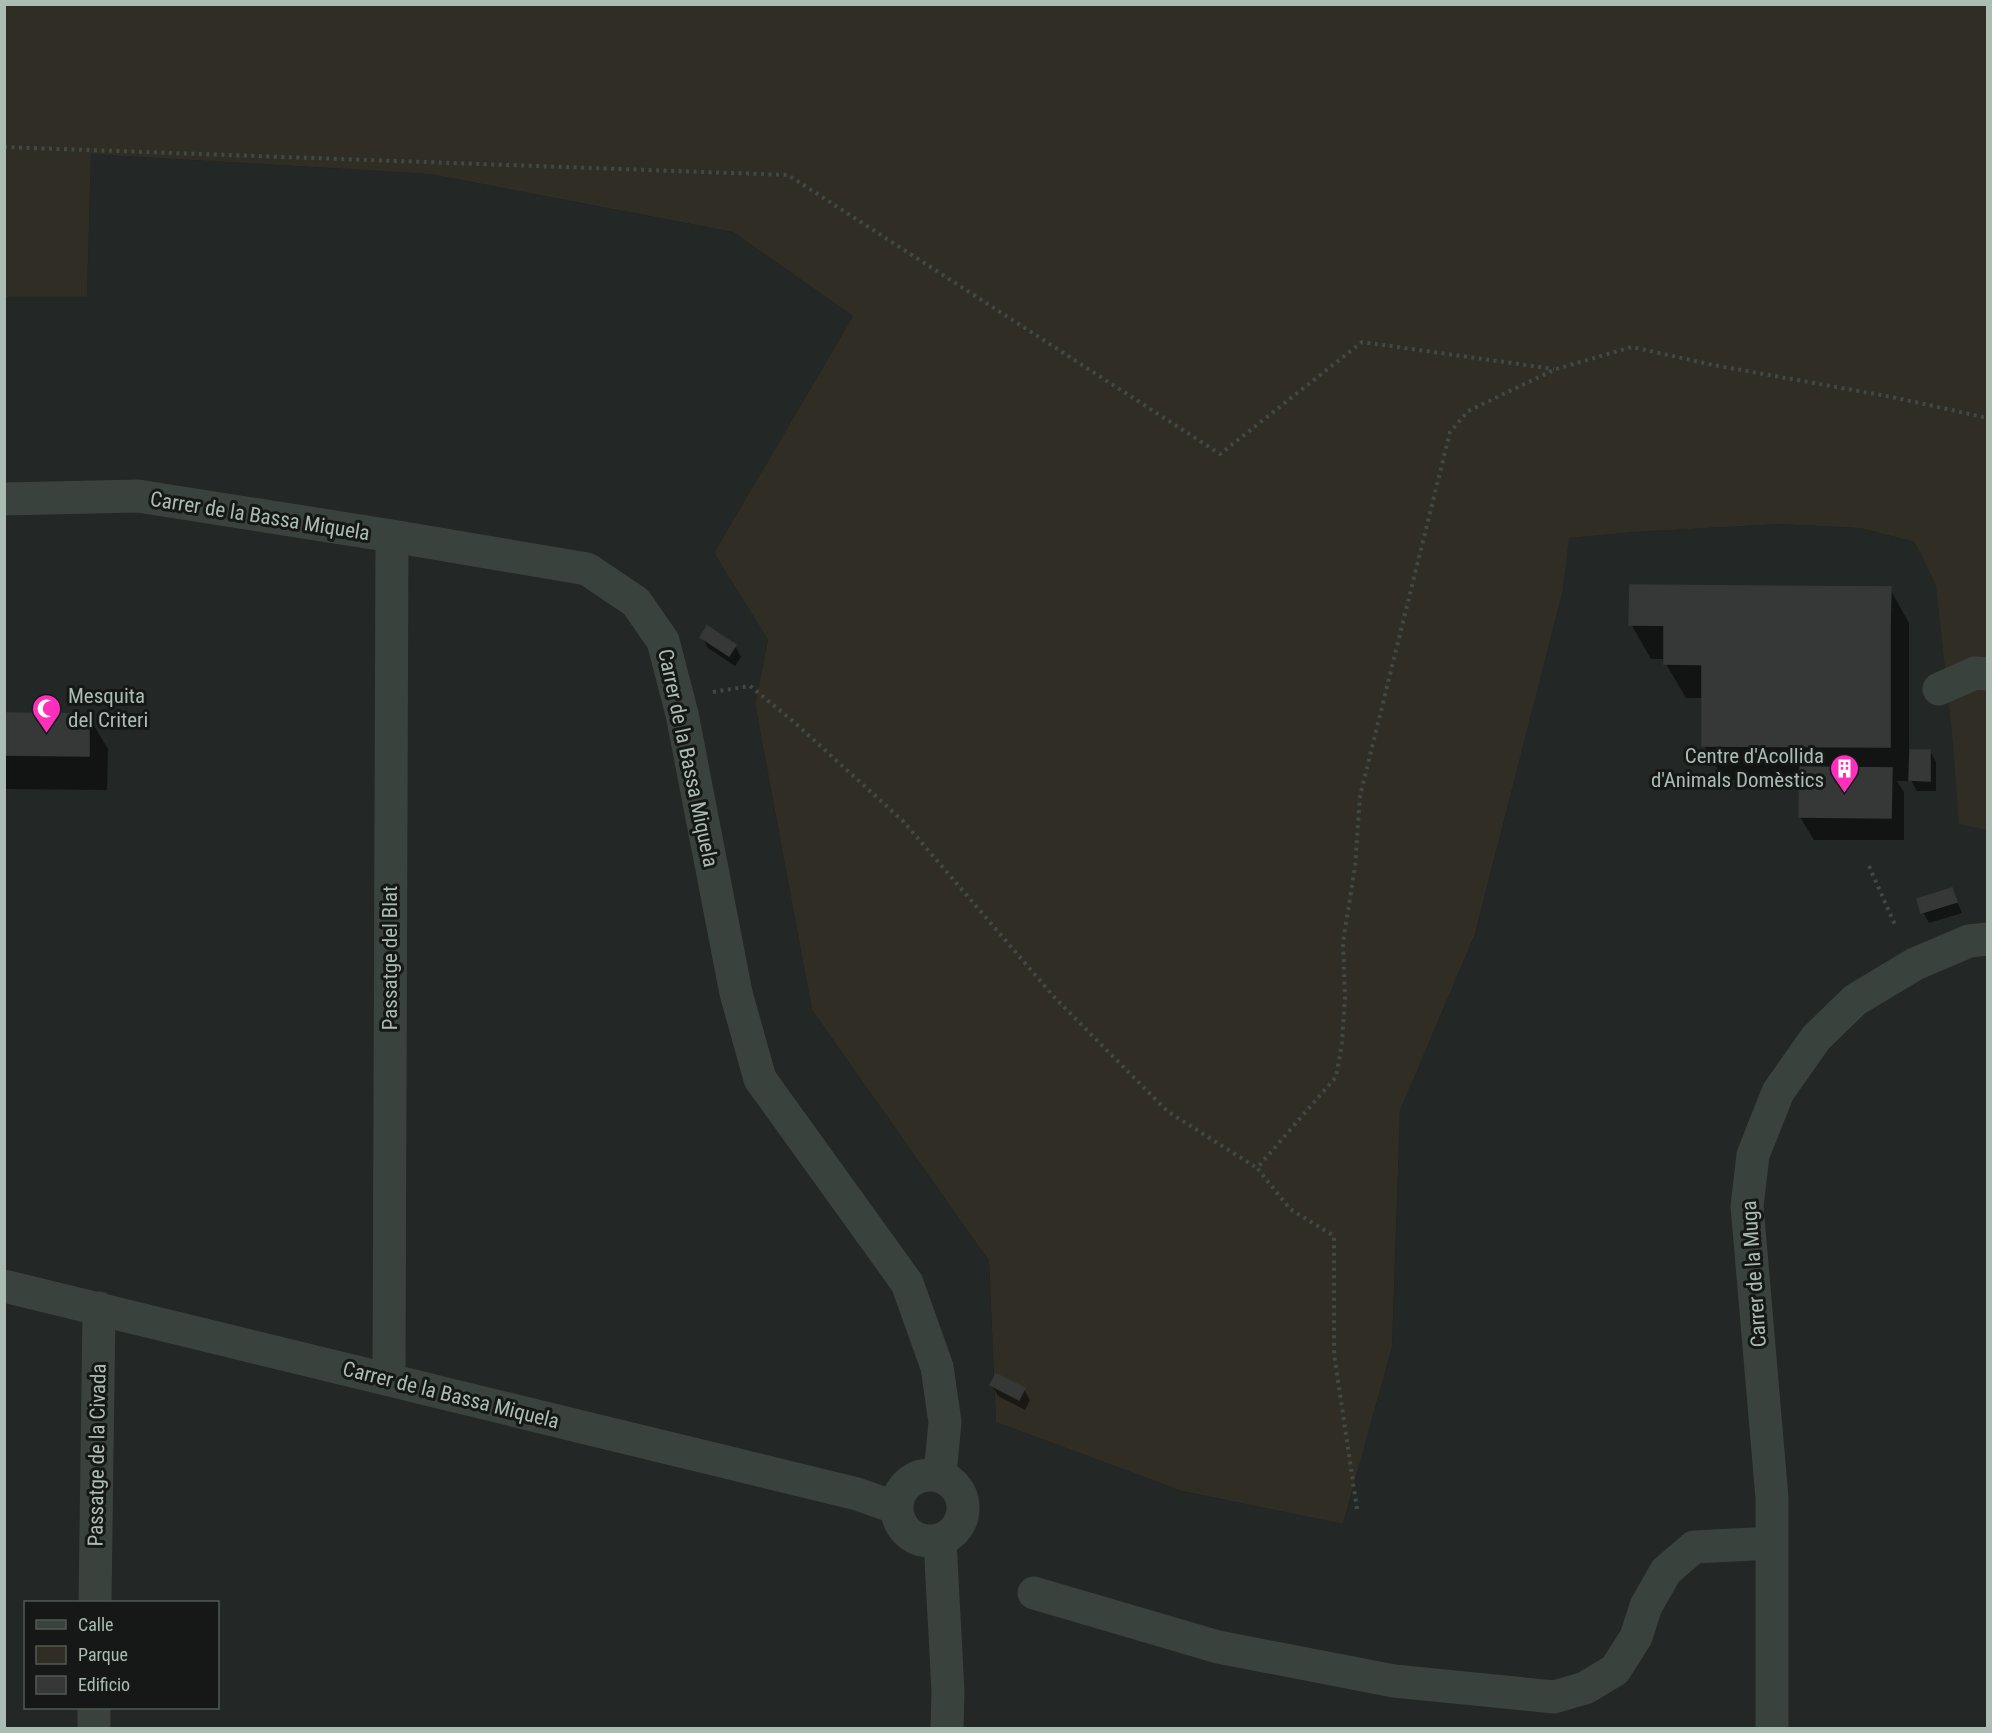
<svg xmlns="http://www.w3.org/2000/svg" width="1992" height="1733" viewBox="0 0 1992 1733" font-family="'Roboto Condensed',sans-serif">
<rect width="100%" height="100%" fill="#1a1c1c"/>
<path fill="#232725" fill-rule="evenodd" d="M91 154 430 174 733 232 853 316 714 553 768 640 755 704 812 1010 989 1261 996 1422 1182 1491 1343 1524 1392 1347 1400 1111 1475 934 1563 590 1568 538 1634 532 1779 524 1860 528 1915 542H1987V1728H5V297H87ZM26 1602H218V1708H26Z"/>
<path fill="#302d25" d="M5 5H1987V830L1959 824 1952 732 1936 585 1915 542 1860 528 1779 524 1634 532 1569 538 1563 590 1475 934 1400 1111 1392 1347 1343 1524 1182 1491 996 1422 989 1261 812 1010 755 704 768 640 714 553 853 316 733 232 430 174 91 154 87 297H5Z"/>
<path fill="#0007" d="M1890 589 1909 623V751H1930L1936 762V791H1917L1909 777V781H1897L1904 792V840H1814L1800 817 1801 780H1724L1704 746V698H1686L1666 664V659H1651L1631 624Z
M702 637 735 646 741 657 735 666 708 648Z
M4 714 88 715 108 749 107 790 4 789Z
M1952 890 1962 913 1929 923 1923 912Z
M992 1385 1024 1389 1030 1400 1025 1410 998 1396Z"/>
<path fill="#353837" stroke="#343937" stroke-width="1.5" d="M1630 585 1891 587 1890 627 1629 625Z
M1664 625 1890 627V667L1664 664Z
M707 626 736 645 729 656 700 637Z
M1702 665 1890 667V707H1702Z
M1702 707H1890V747L1702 746Z
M4 713 89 714V756L4 755Z
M1910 750H1930V781L1909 780Z
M1800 767 1892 768 1891 818 1799 817Z
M1952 888 1957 902 1921 913 1917 899Z
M996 1374 1025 1388 1019 1400 990 1385Z"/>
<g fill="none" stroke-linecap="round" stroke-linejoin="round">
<path stroke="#404944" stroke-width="4" stroke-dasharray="3 4.5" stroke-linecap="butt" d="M4 147 788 175 1220 454 1362 342 1554 369
M713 692 750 686 794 722 903 821 1055 998 1167 1111 1257 1168
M1869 866 1895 925
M1357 1509 1334 1354V1236L1290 1209 1257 1168 1336 1077 1342 1043 1345 997 1343 942 1355 867 1360 796 1450 432 1468 411 1556 369 1632 347 1713 365 1892 397 1988 418"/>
<path stroke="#3a423e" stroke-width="33" d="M4 499 138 496 392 536 587 569 636 602 663 641 682 714 736 993 760 1079 907 1283 937 1367 945 1422 940 1475
M1939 689 1975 673 1988 674
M4 1286 857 1494 897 1508
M389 1379 392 536
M897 1508a33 33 0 1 1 66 0a33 33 0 1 1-66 0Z
M940 1540 948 1692 947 1728
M1034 1593 1218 1647 1394 1681 1554 1697 1585 1688 1615 1670 1636 1637 1646 1606 1666 1571 1694 1547 1772 1543
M95 1602 99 1308
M94 1728V1708
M1772 1728V1498L1747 1206 1753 1155 1778 1092 1816 1038 1855 1000 1915 964 1969 941 1988 939"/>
</g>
<defs>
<symbol id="mosque-pin" viewBox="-11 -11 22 30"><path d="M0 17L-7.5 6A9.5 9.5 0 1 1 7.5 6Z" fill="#ff2fbc" stroke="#151817"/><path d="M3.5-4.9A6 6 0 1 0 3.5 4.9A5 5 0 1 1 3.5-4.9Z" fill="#fff"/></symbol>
<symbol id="building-pin" viewBox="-11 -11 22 30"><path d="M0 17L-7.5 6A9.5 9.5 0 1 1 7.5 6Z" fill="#ff2fbc" stroke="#151817"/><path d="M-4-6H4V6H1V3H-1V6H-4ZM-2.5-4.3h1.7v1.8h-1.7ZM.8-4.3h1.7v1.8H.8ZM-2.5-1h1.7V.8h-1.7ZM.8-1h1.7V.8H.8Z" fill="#fff"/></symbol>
</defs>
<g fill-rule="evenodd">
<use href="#mosque-pin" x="30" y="692" width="33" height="45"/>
<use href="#building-pin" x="1828" y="752" width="33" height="45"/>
</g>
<g text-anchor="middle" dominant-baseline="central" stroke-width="6" stroke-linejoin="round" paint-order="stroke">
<g font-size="21" fill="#abbdb2" stroke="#151817">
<text transform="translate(260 516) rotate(9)">Carrer de la Bassa Miquela</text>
<text transform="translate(688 758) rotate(78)">Carrer de la Bassa Miquela</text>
<text transform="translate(390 958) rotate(-90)">Passatge del Blat</text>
<text transform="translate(1754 1274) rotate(-94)">Carrer de la Muga</text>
<text transform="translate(451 1395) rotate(14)">Carrer de la Bassa Miquela</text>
<text transform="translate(97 1455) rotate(-89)">Passatge de la Civada</text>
</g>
<g font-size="21" fill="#abbdb2" stroke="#151817" text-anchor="start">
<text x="68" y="696">Mesquita<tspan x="68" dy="24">del Criteri</tspan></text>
<text x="1824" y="756" text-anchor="end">Centre d'Acollida<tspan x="1824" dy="24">d'Animals Domèstics</tspan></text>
</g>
</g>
<rect width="1992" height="1733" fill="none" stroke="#abbdb2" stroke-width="12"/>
<rect x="24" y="1601" width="195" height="108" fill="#151817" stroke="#515a55" stroke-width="1.5"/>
<rect x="36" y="1620" width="30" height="9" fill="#3a423e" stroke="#515a55" stroke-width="1.5"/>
<text x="78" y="1631" font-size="18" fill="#abbdb2">Calle</text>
<rect x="36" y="1646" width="30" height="18" fill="#302d25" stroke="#515a55" stroke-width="1.5"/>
<text x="78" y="1661" font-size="18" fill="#abbdb2">Parque</text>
<rect x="36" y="1676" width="30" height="18" fill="#353837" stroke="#515a55" stroke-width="1.5"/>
<text x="78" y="1691" font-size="18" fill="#abbdb2">Edificio</text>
</svg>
